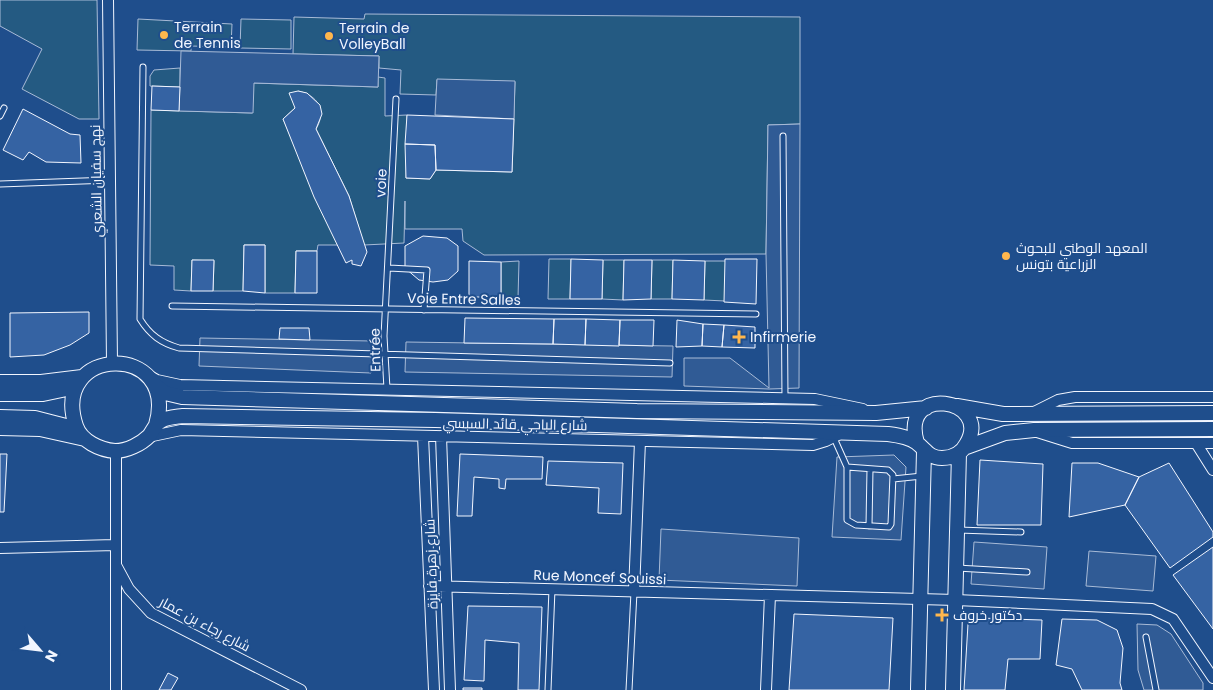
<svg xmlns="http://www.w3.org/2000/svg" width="1213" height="690" viewBox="0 0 1213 690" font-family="Poppins,Cairo,sans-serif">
<rect width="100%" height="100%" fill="#1f4e8c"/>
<path fill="#245a82" stroke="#a8bbd7" d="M0 0H97L99 119H79L22 89 42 49 0 26Z
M365 14 800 17V124L768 125 766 254 484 255 463 241 462 229H405V201L404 243 364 245 349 196 316 129C327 111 318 95 298 91L295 108 283 119 338 245H318L317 251H296L295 293H265V245H244L243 291H213L214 261 192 260 191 291 174 290V266L150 265 151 110 252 113 253 83 378 87V77L385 78V116L407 115 406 178 430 179 436 170 512 172 515 82 437 80 436 95 400 94 401 70 379 68V56L293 54 294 17 364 19Z
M138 19 232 24 231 47 191 46V51L137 50Z
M241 19 291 20V49L240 48Z
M180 68V87L150 86V76L154 70Z
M549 259H571L570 299H548Z
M603 260H624L623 300 602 299Z
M652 260H673L672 299H651Z
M519 261 518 298 501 297V262Z
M705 261H726L725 301 704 300Z"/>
<path fill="#305b95" stroke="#a8bbd7" d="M181 51 379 56 378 87 254 83 253 113 179 111Z
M437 79 515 81 514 119 435 115Z
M800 124 799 388 769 389 684 386V358H730L769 388 766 254 768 125Z
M200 338 372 341 371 373 199 366Z
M406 342 673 346 672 377 405 372Z
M894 455 906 467 901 540 832 537 837 457Z
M661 529 799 538 797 586 659 580Z
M974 542 1047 547 1044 589 971 584Z
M1089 551 1156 556 1153 591 1086 586Z
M1137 624 1157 625 1171 634 1203 683V690H1144L1138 670Z"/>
<path fill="#3563a3" stroke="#f2f6ff" d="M152 86 180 87 179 111 151 110Z
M298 91 307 93 320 105 322 114 316 129 349 196 367 252 361 266 352 264V260L346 263 314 197 283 119 295 108 289 93Z
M23 109 70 134 80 135 81 163 46 162 29 152 23 160 3 150Z
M407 115 514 119 512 172 436 170 435 145 405 144Z
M405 144 435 145 436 170 430 179 406 178Z
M423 236 447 238 458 246V271L448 280 433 282 419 280 405 268V246Z
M244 245H265V293L243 291Z
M296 251H317V293H295Z
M571 259 603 260 602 299H570Z
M725 259H757L756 304 724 302Z
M192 260H214L213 291H191Z
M624 260H652L651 299 623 300Z
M673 260 705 261 704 300 672 299Z
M469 261 501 262V297H469Z
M89 312V333L70 345 44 355 10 357V313Z
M465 318 554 319 553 344 464 343Z
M554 319H586L585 345 553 344Z
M586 319 620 320 619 346 585 345Z
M620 320H654L653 346 619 345Z
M677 320 703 324 702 346 676 347Z
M703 324 724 325 722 347 702 346Z
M724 325 755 327V348L722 347Z
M280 328H309L310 340 279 339Z
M0 454H7L4 512H0Z
M460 454 543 457 542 479H506L505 489 499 488V479L474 477 472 516H457Z
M980 460 1043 464 1041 525H977Z
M548 461 623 463 621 514 598 513 599 488 546 485Z
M1072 463H1098L1139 477 1125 505 1069 517Z
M1169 463 1213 532V537L1170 568 1125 505 1139 477Z
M1213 547V629L1173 575Z
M468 606 542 607 539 690H518L519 643 485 640 484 681 464 680Z
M794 614 893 618 889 690H789Z
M979 618 1042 620 1040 659H1008L1005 690H964L968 624Z
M1062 619 1097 620 1117 630 1123 648 1120 683 1122 690H1082L1072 669 1056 665Z
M168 673 178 678 171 690H159Z
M463 688H482V690H463Z"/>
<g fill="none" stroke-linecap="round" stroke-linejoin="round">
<defs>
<path id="lane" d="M143 67 140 319C150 335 161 343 179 348L670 363
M0 116 4 108
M783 136 785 398
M0 184 110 180
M389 268 427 270 424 310
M172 306 756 314
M387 389 384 336 396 99
M834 438 847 467V520L856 525 889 527 891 524 893 475 888 470 847 467
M893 479 922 476
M869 526 870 469
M958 530 1021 532
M957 568 1027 572
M1146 637 1156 690
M548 690 552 589
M629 690 634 592"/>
<path id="street" d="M108 0 112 362
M148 375 157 380 180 385 815 399 863 409
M1032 413 1058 400 1075 397H1213
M1037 432 1072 443H1213
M423 436 434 690
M441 436 450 690
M148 437 181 430 813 445 826 441 842 433
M1196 443 1213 470
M0 548 115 545
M116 565 129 589 151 613 301 690
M429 586 956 600 1152 609 1173 619 1213 678
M634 592 640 441
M116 690V451
M766 690 770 595"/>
<path id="secondary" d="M0 382H41L82 377
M155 385 165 393 182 397 637 411 876 413 926 408
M0 394H43L76 387
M957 406 1003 414 1213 413
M0 417 35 418 66 426
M156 425C180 341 49 345 76 426 81 441 100 450 115 451 127 451 141 444 149 436 153 431 155 424 161 421 167 417 176 417 183 416L435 420 888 434C896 435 910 437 917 443 926 450 929 458 942 458 953 458 962 453 967 443 992 398 899 383 917 443
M0 428 40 429 85 439
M964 448 1005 433 1034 430 1213 429
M918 690 924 451
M953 690 959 453"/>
</defs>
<use href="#lane" stroke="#f2f6ff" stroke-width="7"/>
<use href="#street" stroke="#f2f6ff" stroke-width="12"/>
<use href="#secondary" stroke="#f2f6ff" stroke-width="16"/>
<use href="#lane" stroke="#1f4e8c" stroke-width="5"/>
<use href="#street" stroke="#1f4e8c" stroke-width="10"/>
<use href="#secondary" stroke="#1f4e8c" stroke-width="14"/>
</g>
<g fill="#ffb74d" stroke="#1f4e8c" stroke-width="2">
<circle cx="164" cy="35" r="5"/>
<circle cx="329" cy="36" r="5"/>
<circle cx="1006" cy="256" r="5"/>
<path d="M736.5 329.5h5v5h5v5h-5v5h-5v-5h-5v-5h5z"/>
<path d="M939.5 607.5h5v5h5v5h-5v5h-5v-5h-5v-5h5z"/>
</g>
<g text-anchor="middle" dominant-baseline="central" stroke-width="4" stroke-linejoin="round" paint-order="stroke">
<g font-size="14" fill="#f2f6ff" stroke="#1f4e8c" text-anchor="start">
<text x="174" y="27">Terrain<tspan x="174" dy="16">de Tennis</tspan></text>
<text x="339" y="28">Terrain de<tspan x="339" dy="16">VolleyBall</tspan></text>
<text x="1016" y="248">المعهد الوطني للبحوث<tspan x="1016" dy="16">الزراعية بتونس</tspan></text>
<text x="750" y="337">Infirmerie</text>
<text x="953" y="615">دكتور خروف</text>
</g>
<g font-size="14" fill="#f2f6ff" stroke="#1f4e8c">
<text transform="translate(96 181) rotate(-91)">نهج سفيان الشعري</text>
<text transform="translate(381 183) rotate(-87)">voie</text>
<text transform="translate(464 299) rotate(1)">Voie Entre Salles</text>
<text transform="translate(375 350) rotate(-91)">Entrée</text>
<text transform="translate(515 424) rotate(1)">شارع الباجي قائد السبسي</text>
<text transform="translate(431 564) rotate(-92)">شارع زهرة فايزة</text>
<text transform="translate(600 577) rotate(2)">Rue Moncef Souissi</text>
<text transform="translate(205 624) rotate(28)">شارع رجاء بن عمار</text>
</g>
</g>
<g transform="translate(40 650) rotate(118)" stroke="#1f4e8c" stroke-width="4" paint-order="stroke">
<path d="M0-4L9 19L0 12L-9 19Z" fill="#f2f6ff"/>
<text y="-8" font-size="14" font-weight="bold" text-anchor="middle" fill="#f2f6ff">N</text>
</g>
</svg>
